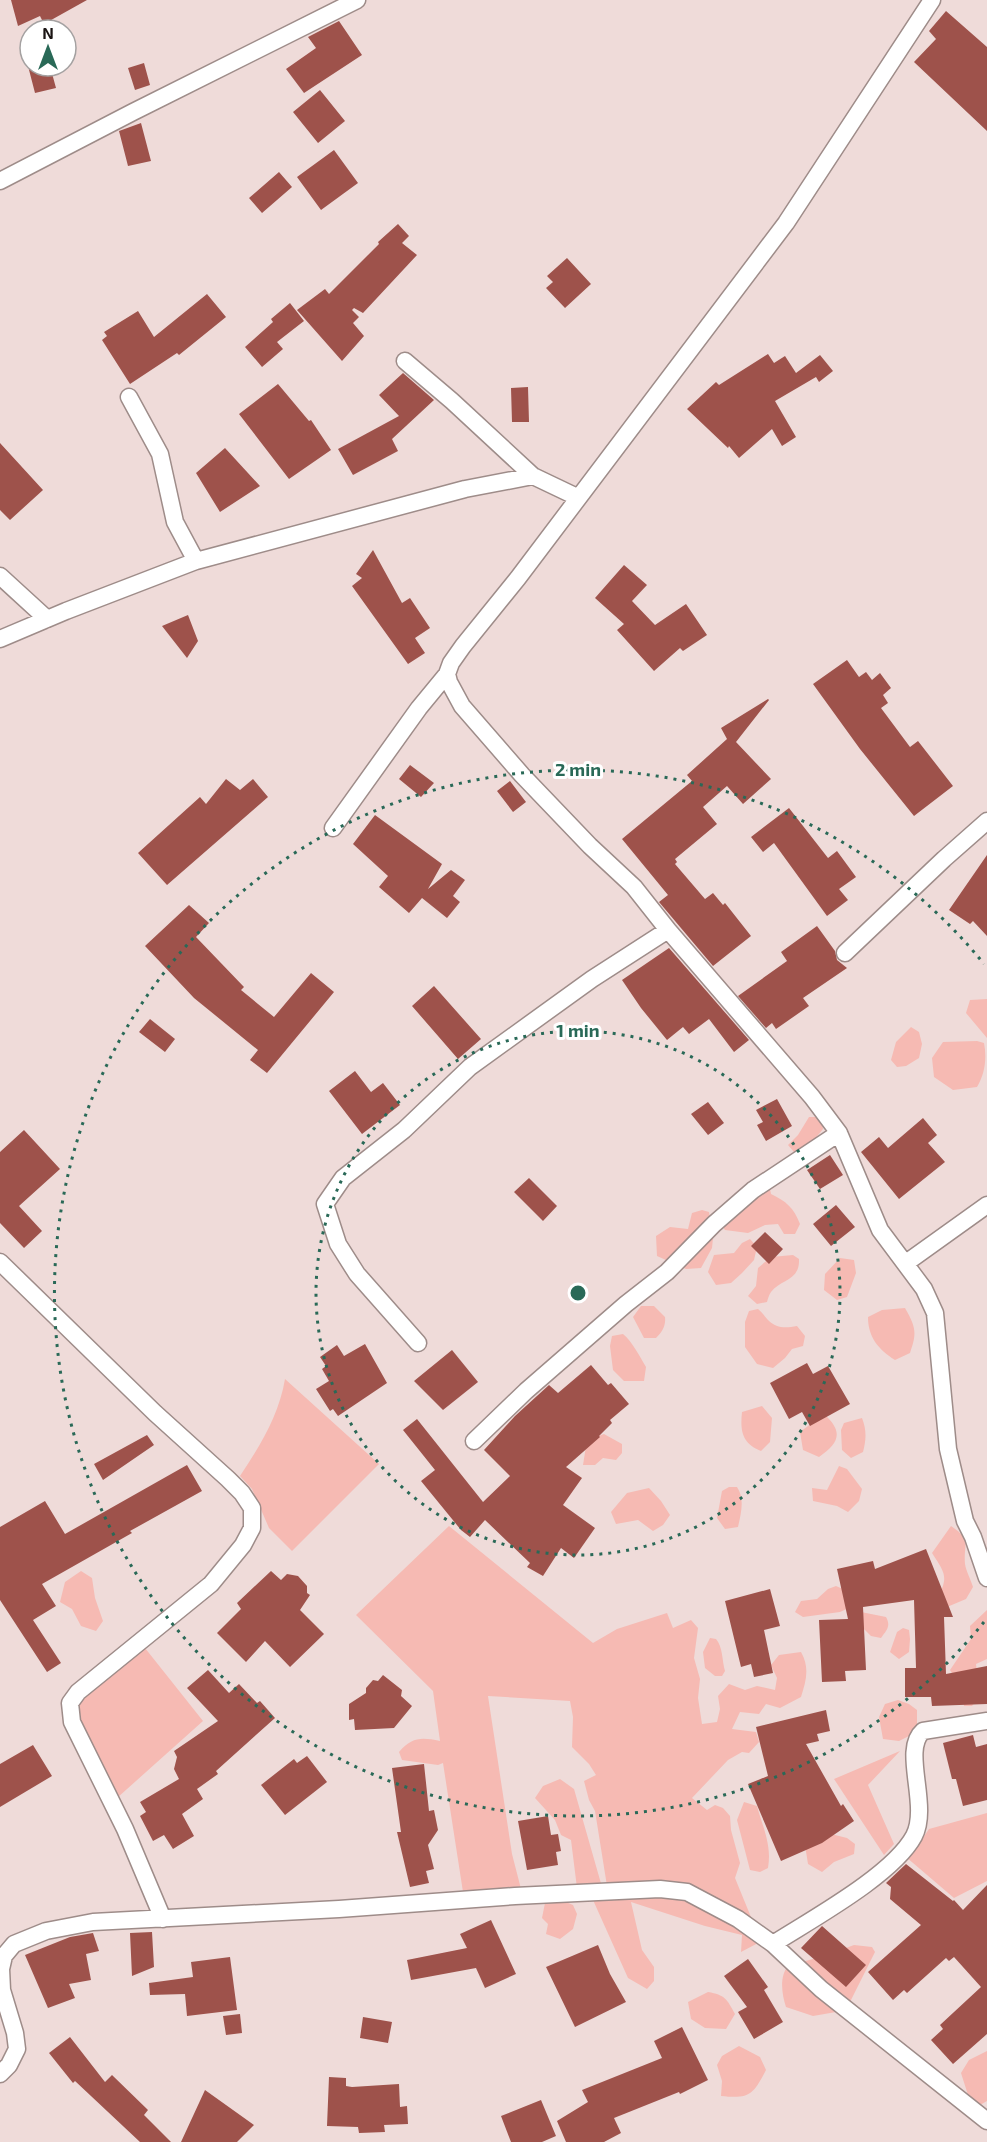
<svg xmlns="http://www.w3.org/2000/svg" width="987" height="2142" viewBox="0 0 987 2142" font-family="'Exo 2',sans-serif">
<rect width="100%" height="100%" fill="#efdbd9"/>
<path fill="#f6bab3" d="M987 999V1038L966 1013 970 1000Z
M911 1027 919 1032 922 1044 919 1058 906 1066 897 1067 891 1060 896 1042Z
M977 1041 984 1043C987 1058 985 1074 977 1087L953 1090 934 1077 932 1058 943 1042Z
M809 1117H817L822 1121 823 1129 814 1140 794 1152 788 1145 798 1135Z
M758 1183 770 1189 771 1194C786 1201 794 1208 800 1224L795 1234H784L778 1224 765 1225 748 1233 725 1230 715 1216 721 1208 735 1217 732 1202 735 1193Z
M702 1210 709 1212 713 1238 712 1248 701 1268 686 1269 657 1256 656 1236 670 1227 688 1229 692 1213Z
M750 1239 757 1247 754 1260 742 1273 731 1283 716 1285 708 1272 714 1255 734 1253 742 1243Z
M793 1255 799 1259C800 1281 781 1279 771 1292 769 1295 768 1298 767 1302L757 1304 748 1296 756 1286 758 1268 771 1257Z
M840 1258 854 1260 856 1273 847 1297 837 1300 824 1290 825 1274Z
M641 1306H654L665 1317C666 1326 662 1332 656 1338H644L633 1317Z
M905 1308C916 1327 917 1333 910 1353L895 1360C878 1349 868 1337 868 1317L882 1310Z
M758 1309C763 1313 764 1316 768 1320 777 1329 786 1328 797 1326L805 1336 803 1346 792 1349 785 1358 773 1368 757 1364 745 1347V1322L749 1311Z
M623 1334C632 1341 640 1357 646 1367L644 1381H624L613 1370 610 1346 612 1336Z
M285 1379 379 1464 292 1551 269 1528 252 1489 240 1476C260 1446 279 1415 285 1379Z
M762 1406 772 1418 770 1442 761 1451C742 1443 740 1431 742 1412Z
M824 1414C844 1432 839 1443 819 1457L803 1450 800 1432Z
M862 1418C867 1431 866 1440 863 1452L851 1458 842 1450 841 1430 844 1423Z
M604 1434 622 1444V1453L616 1460 603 1458 595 1465H583L587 1440Z
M839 1466 847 1469 862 1489 859 1501 848 1512 837 1506 813 1501 812 1488 827 1490Z
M729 1487H737C745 1499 741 1513 738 1527L725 1529 717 1518 722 1491Z
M649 1488 661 1501 670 1515 663 1525 653 1531 638 1520 616 1524 611 1512 627 1493Z
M449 1526 593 1643 617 1629 667 1613 673 1628 691 1620 698 1628 694 1658 700 1679 698 1698 702 1724 717 1722 720 1709 718 1696 729 1684 745 1690 757 1686 775 1690 777 1678 771 1665 779 1655 801 1652C810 1668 806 1681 801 1697L780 1708 766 1704 759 1714 740 1712 732 1729 756 1732 759 1742 749 1753 742 1752 728 1760 692 1798 707 1810 715 1805 723 1808 730 1816 731 1830 740 1863 735 1878 753 1922 703 1895 607 1886 595 1811 589 1800 584 1781 596 1775 589 1764 572 1747 573 1717 570 1701 488 1696 512 1854 521 1889 463 1892 443 1763 438 1765 402 1760 399 1752C412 1737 421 1737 440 1741L433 1691 356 1615Z
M951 1526C973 1541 963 1542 965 1564 966 1571 971 1580 973 1587L966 1599 947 1607 936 1602C948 1577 947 1576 932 1553Z
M81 1571 92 1578 95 1598 103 1621 96 1631 81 1626 72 1609 60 1602 65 1582Z
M836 1586 850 1592 851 1607 840 1612 803 1617 795 1612 801 1601 817 1599 828 1589Z
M987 1610V1659L976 1664 980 1696 972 1706H964L962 1689 950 1670 971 1639 970 1626Z
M861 1612 886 1617C891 1626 887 1630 881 1638L871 1636 858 1623Z
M903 1628 909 1630 910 1639 909 1652 899 1659 890 1652 897 1632Z
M710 1638 716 1639C723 1647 722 1661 725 1671L722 1676H715L705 1668 703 1652Z
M145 1648 203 1721 117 1798C104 1772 72 1727 80 1700Z
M898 1700 909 1704 917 1710V1732L899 1741 883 1739 879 1717 885 1704Z
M900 1751 868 1785 894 1844 884 1855 834 1779Z
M560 1779 574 1789 602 1887 577 1888 571 1840 561 1835 555 1820 535 1798 543 1786Z
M744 1802 757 1806C763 1828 772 1845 768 1868L760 1872 750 1870 737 1820Z
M987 1813V1881L954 1898 906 1857 918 1845 929 1829Z
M827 1833 847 1838 855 1844 854 1854 834 1862 822 1872 808 1864 804 1839Z
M667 1895C701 1902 732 1923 760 1942L741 1952 742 1935 705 1926 631 1902 642 1950 654 1967V1981L647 1989 628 1978 593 1900Z
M555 1900H561L573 1905 577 1914 573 1929 560 1939 546 1934 548 1924 542 1918 545 1903Z
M854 1945 872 1947 875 1952 849 2004 836 2012 813 2016 786 2007C782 1995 779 1977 788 1966L827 1955Z
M708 1992C725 1995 727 1999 735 2014L726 2029 705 2028 691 2019 688 2002Z
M739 2046 760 2057 766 2070C753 2095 750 2099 721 2096L722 2081 717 2065 722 2056Z
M987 2051V2101L980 2105 968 2095 961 2073 969 2060Z"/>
<path fill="#9e524b" d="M11 0H87L44 24 40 16 18 26Z
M946 11 987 47V131L914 62 936 39 929 31Z
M339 21 362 55 304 93 286 69 316 48 308 37Z
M144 63 150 85 135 90 128 68Z
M28 66H50L56 88 35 93Z
M320 90 345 121 318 143 293 112Z
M141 123 151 161 128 166 119 131Z
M334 150 358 183 321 210 297 177Z
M279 172 292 187 262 213 249 198Z
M398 224 409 236 402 243 417 255 363 313 354 308 352 310 359 317 353 323 364 336 342 361 297 310 325 289 329 294 379 244 378 242Z
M567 258 591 284 565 308 546 288 553 282 547 276Z
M207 294 226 317 179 355 177 353 130 384 102 340 107 336 104 332 138 311 154 337Z
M290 303 304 321 277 342 283 349 262 367 245 347 273 322 271 319Z
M768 354 774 363 785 356 796 373 820 355 833 371 819 382 816 377 775 401 796 437 782 446 772 429 739 458 729 446 728 448 687 409 716 382 719 385Z
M403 373 434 400 392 439 398 451 353 475 338 449 399 416 379 395Z
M278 384 309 421 311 420 331 450 289 479 239 414Z
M528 387 529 422H512L511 388Z
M0 443 43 490 10 520 0 510Z
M225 448 260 486 220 512 196 473Z
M373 550 402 603 410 598 430 628 415 638 425 653 408 664 352 586 362 578 356 574Z
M624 565 647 585 632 601 655 625 686 604 707 635 683 651 680 648 654 671 617 630 624 624 595 598Z
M188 615 198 641 187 658 162 626Z
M847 660 859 677 866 672 872 680 880 673 891 688 883 695 888 703 881 708 910 747 918 741 953 786 914 816 860 749 813 684Z
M768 699 769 700 736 742 771 779 743 804 727 786 703 807 717 824 675 859 677 862 675 864 705 899 713 893 723 905 725 903 751 936 713 966 659 902 668 895 622 839 692 781 687 775 727 739 721 728Z
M410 765 434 783 421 797 399 779Z
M226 779 240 790 253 779 268 797 167 885 138 853 200 797 206 804Z
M510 781 526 802 513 812 497 791Z
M789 808 828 858 837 851 856 877 839 889 848 900 827 916 774 843 763 852 751 837Z
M375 815 442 864 428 889 451 870 465 880 453 896 460 902 447 918 422 898 409 913 379 887 388 876 353 844Z
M987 855V936L973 921 970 924 949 910Z
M189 905 209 923 196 937 244 987 241 990 274 1017 311 973 334 992 267 1073 250 1060 258 1050 194 998 145 946Z
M817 926 835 951 837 960 847 968 803 998 809 1006 776 1029 772 1023 766 1028 738 996 787 961 781 952Z
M669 948 749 1040 734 1052 709 1019 689 1034 683 1027 667 1040 641 1008 622 980Z
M434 986 481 1039 458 1059 412 1006Z
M150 1019 175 1039 165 1052 139 1032Z
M355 1071 371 1092 383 1083 400 1105 362 1134 329 1091Z
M777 1099 792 1126 766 1141 757 1125 763 1122 756 1110Z
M708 1102 724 1123 708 1135 691 1114Z
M923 1118 937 1135 928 1143 945 1162 899 1199 861 1152 879 1137 888 1148Z
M24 1130 60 1169 19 1206 42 1231 24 1248 0 1223V1152Z
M830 1155 843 1175 820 1189 807 1170Z
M529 1178 557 1206 543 1221 514 1192Z
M836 1205 855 1227 831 1246 813 1224Z
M765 1232 783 1249 769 1264 751 1246Z
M365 1344 387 1383 338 1416 333 1409 330 1411 316 1389 329 1381 322 1369 326 1366 320 1357 337 1345 344 1356Z
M452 1350 478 1382 443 1410 414 1381Z
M807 1363 813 1374 828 1366 850 1404 810 1426 802 1412 789 1419 770 1383Z
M591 1365 608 1385 611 1383 629 1404 610 1420 612 1423 599 1436 600 1437 566 1467 582 1478 563 1505 595 1528 574 1558 561 1548 543 1576 527 1567 530 1563 485 1520 470 1537 461 1530 421 1481 435 1470 403 1430 417 1419 483 1502 510 1476 484 1450 515 1416 549 1385 558 1393Z
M147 1435 154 1445 103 1480 94 1464Z
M187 1465 202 1491 130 1531 132 1533 42 1584 56 1606 33 1620 61 1663 47 1672 0 1600V1527L45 1501 65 1534Z
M926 1549 953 1617H944L946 1674 987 1666V1704L932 1706 931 1697H905V1668H916L914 1600 863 1607 866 1670 845 1671 846 1681 822 1682 819 1620 848 1619 837 1569 873 1561 875 1569Z
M271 1571 281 1580 287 1574 298 1576 307 1586V1593L310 1595 300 1610 324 1634 290 1667 265 1641 246 1662 217 1633 241 1609 237 1603Z
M770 1589 780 1626 764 1630 773 1673 754 1677 751 1664 741 1667 725 1601Z
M208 1670 229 1693 239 1684 257 1703 260 1701 275 1718 216 1771 218 1774 197 1789 203 1799 182 1814 194 1836 173 1849 164 1835 153 1841 140 1816 146 1812 140 1802 179 1779 174 1769 177 1757 174 1751 218 1721 187 1688Z
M383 1675 402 1690 401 1696 412 1706 394 1728 355 1730 354 1719 349 1720V1704L366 1693V1688L373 1680 378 1681Z
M826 1710 830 1731 817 1734 819 1741 806 1744 841 1806 843 1804 854 1821 822 1843 781 1861 748 1784 768 1776 756 1727Z
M973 1735 976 1747 987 1744V1800L963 1806 956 1779H952L943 1743Z
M33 1745 52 1776 0 1807V1764Z
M307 1756 327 1782 285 1815 261 1785 294 1759 297 1763Z
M424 1764 429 1811 434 1810 438 1830 428 1845 434 1869 426 1871 429 1883 410 1887 397 1832H401L392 1768Z
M548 1816 551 1835 558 1834 561 1851 556 1852 558 1865 527 1870 518 1821Z
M906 1864 953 1901 954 1900 963 1910 987 1885V2034L953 2064 931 2040 943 2029 940 2025 981 1987 954 1957 949 1961 946 1958 907 1993 904 1990 893 2000 868 1972 921 1925 890 1899 891 1887 886 1883Z
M491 1920 516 1974 485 1988 476 1968 411 1980 407 1960 467 1948 460 1934Z
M822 1926 866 1965 846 1987 801 1948Z
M152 1932 154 1967 132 1976 130 1933Z
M93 1933 99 1951 86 1954 91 1980 69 1984 75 1998 48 2008 25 1955 70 1937Z
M598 1945 610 1974 626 2002 575 2027 546 1967Z
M230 1957 237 2010 187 2016 185 1994 150 1995 149 1983 193 1977 191 1962Z
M748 1959 768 1987 764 1990 783 2022 754 2039 738 2012 747 2007 724 1976Z
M240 2014 242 2033 226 2035 223 2016Z
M363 2017 392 2022 388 2043 360 2038Z
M682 2027 708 2080 680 2094 679 2092 614 2118 621 2133 604 2142H566L557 2121 588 2102 582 2090 662 2058 654 2041Z
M70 2037 105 2082 112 2075 148 2110 144 2115 171 2142H140L75 2081 73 2083 49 2053Z
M329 2077 346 2078V2086L352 2087 399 2084 400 2107 407 2106 408 2124 384 2125 385 2132 359 2133 358 2127 327 2126Z
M205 2090 254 2125 237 2142H181Z
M541 2100 556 2136 542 2142H511L501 2116Z"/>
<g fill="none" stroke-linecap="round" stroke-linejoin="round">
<defs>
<path id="minor" d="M932 0 786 223 518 578 463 646 451 663 447 674 449 682 462 706 522 775 590 846 634 887 668 930 812 1097 839 1133 880 1230 924 1289 935 1313 948 1449 965 1521 973 1537 987 1578
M0 181 133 112 357 0
M405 361 452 401 533 476 577 497
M129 397 160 454 175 522 196 561
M0 576 47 619
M0 639 66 611 196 561 465 489 533 476
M333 828 419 708 447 674
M845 953 944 859 987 821
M0 1262 155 1413 228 1479 242 1493 252 1508V1528L243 1545 211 1584 78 1692 70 1703 72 1722 125 1829 163 1919
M906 1263 987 1205
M418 1343 357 1274 338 1244 325 1204 343 1178 404 1130 470 1067 592 979 668 930
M474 1441 526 1391 626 1304 667 1272 714 1224 753 1190 839 1133
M773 1944C812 1919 893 1875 914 1836 930 1805 901 1750 923 1731L987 1721
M0 2074 9 2065 17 2049 15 2033 2 1990 1 1969 4 1956 14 1944 46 1931 93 1922 339 1909 515 1896 660 1889 687 1892 738 1919 773 1944 821 1989 987 2121"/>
</defs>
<use href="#minor" stroke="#9e8c89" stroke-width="19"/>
<use href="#minor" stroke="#fff" stroke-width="16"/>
</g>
<g fill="none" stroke="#296957" stroke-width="3" stroke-dasharray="3 6">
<circle cx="578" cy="1293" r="262"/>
<path d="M984 1622A523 523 0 1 1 984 964"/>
</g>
<circle cx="578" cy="1293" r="9" fill="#296957" stroke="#fff" stroke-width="3"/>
<g font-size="18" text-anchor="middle" font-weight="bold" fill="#296957" stroke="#fff" stroke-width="6" stroke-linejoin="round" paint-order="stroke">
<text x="578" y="776">2 min</text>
<text x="578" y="1037">1 min</text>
</g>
<g transform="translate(48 48)"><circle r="28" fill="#ffffff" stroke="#a4a1a1" stroke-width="1.5"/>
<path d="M0-4.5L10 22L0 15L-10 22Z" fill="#296957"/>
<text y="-9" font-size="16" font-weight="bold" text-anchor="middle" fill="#1b1514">N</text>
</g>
</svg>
